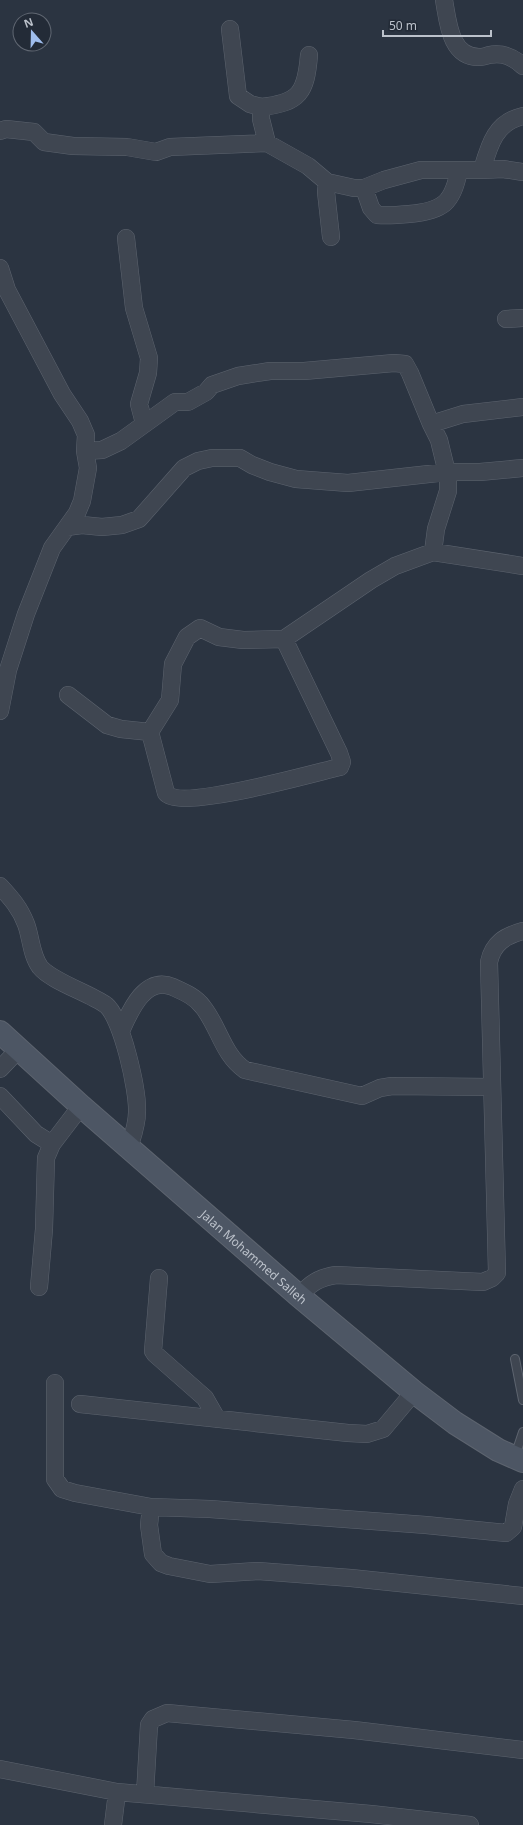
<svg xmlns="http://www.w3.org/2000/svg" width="523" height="1825" viewBox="0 0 523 1825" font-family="'Noto Sans',sans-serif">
<rect width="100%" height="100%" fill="#2b3441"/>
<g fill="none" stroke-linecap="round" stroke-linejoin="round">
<defs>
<path id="service" d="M515 1359 523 1400
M515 1456 523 1432"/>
<path id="minor" d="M444 0C448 22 450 58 480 57 483 57 486 56 489 55 503 52 513 57 523 66
M230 29 238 96 250 104 261 107V119L267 143
M261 107C300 103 306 92 309 55
M0 131 6 129 34 132 44 142 73 146 127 147 156 152 170 147 267 143 308 166 327 182 354 188H364L384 180 421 170H482C489 146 495 122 523 116
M482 170 503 169 523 172
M327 182 326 192 331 237
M364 188 371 208 377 215C388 216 399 215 409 214 443 211 453 203 459 170
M126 238 134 308 149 358 148 373 139 404 144 423
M0 268 7 290 62 394 80 421 86 435 85 451 88 468 82 501 77 513 52 548 26 614 8 670 0 711
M506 319 523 318
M431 424 463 414 523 407
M85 451 102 450 121 441 175 402H188L206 392 212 385 238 376 270 371H304L394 363 405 364 410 373 431 424 439 440 448 477V491L436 529 433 552
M67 527 82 525 102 527 122 525 139 519 184 468 198 461 212 458H240L252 465 270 472 296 479 348 483 447 472H480L523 468
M68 695 107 725 121 729 150 732 166 793C181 811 314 773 340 767L342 762 339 753 284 639
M150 732 170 700 173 664 187 637 200 628 219 637 243 640 284 639 371 580 395 566 433 552 523 566
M0 886C11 898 20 908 26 924 31 937 31 955 40 967 51 981 89 993 106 1005 122 1018 138 1091 137 1112 137 1125 133 1135 129 1148
M121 1031C130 1011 145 975 173 987 184 992 196 997 203 1007 219 1027 223 1055 245 1070L362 1096 380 1088 392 1086 492 1087
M0 1069 19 1049
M0 1096 36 1134 52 1144 46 1158 44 1229 39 1287
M52 1144 81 1106
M159 1278 153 1351 155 1354 205 1398 217 1419
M299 1296C311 1283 318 1278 336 1275L483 1282 492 1278 497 1273 489 962C493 943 505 936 523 931
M55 1383V1479L62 1489 75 1493 151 1507 210 1509 426 1525 506 1533 513 1527 517 1504 523 1489
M80 1404 348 1433 367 1434 383 1429 414 1392
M151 1507 149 1525 153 1554 161 1563 169 1566 210 1574 258 1571 351 1578 523 1596
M0 1769 117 1792 371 1814 470 1825
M145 1794 149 1725 153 1719 167 1713 354 1730 523 1750
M113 1825 117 1792"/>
<g id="secondary">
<path id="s1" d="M0 1032 81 1106 299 1296 414 1392 455 1423 498 1450 523 1461"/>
</g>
</defs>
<use href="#service" stroke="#5d646f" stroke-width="10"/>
<use href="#minor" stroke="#5d646f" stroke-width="18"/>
<use href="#secondary" stroke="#5d646f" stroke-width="24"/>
<use href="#service" stroke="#3f4651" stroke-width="8"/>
<use href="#minor" stroke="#3f4651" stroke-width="17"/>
<use href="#secondary" stroke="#4d5664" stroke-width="22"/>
</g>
<g text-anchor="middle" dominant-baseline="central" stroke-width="3.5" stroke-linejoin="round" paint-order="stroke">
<g font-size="12" fill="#bcc2cb" stroke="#232b37">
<text stroke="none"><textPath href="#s1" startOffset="339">Jalan Mohammed Salleh</textPath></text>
</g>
</g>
<g transform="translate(32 32) rotate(340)"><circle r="19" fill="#232b37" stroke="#606772"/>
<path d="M0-3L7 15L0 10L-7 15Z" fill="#9fbded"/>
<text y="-6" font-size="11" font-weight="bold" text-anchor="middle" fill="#bcc2cb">N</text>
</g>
<path d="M383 30v6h108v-6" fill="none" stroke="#bcc2cb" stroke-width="2"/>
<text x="389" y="30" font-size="12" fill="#bcc2cb" stroke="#232b37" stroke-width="3" paint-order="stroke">50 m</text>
</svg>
